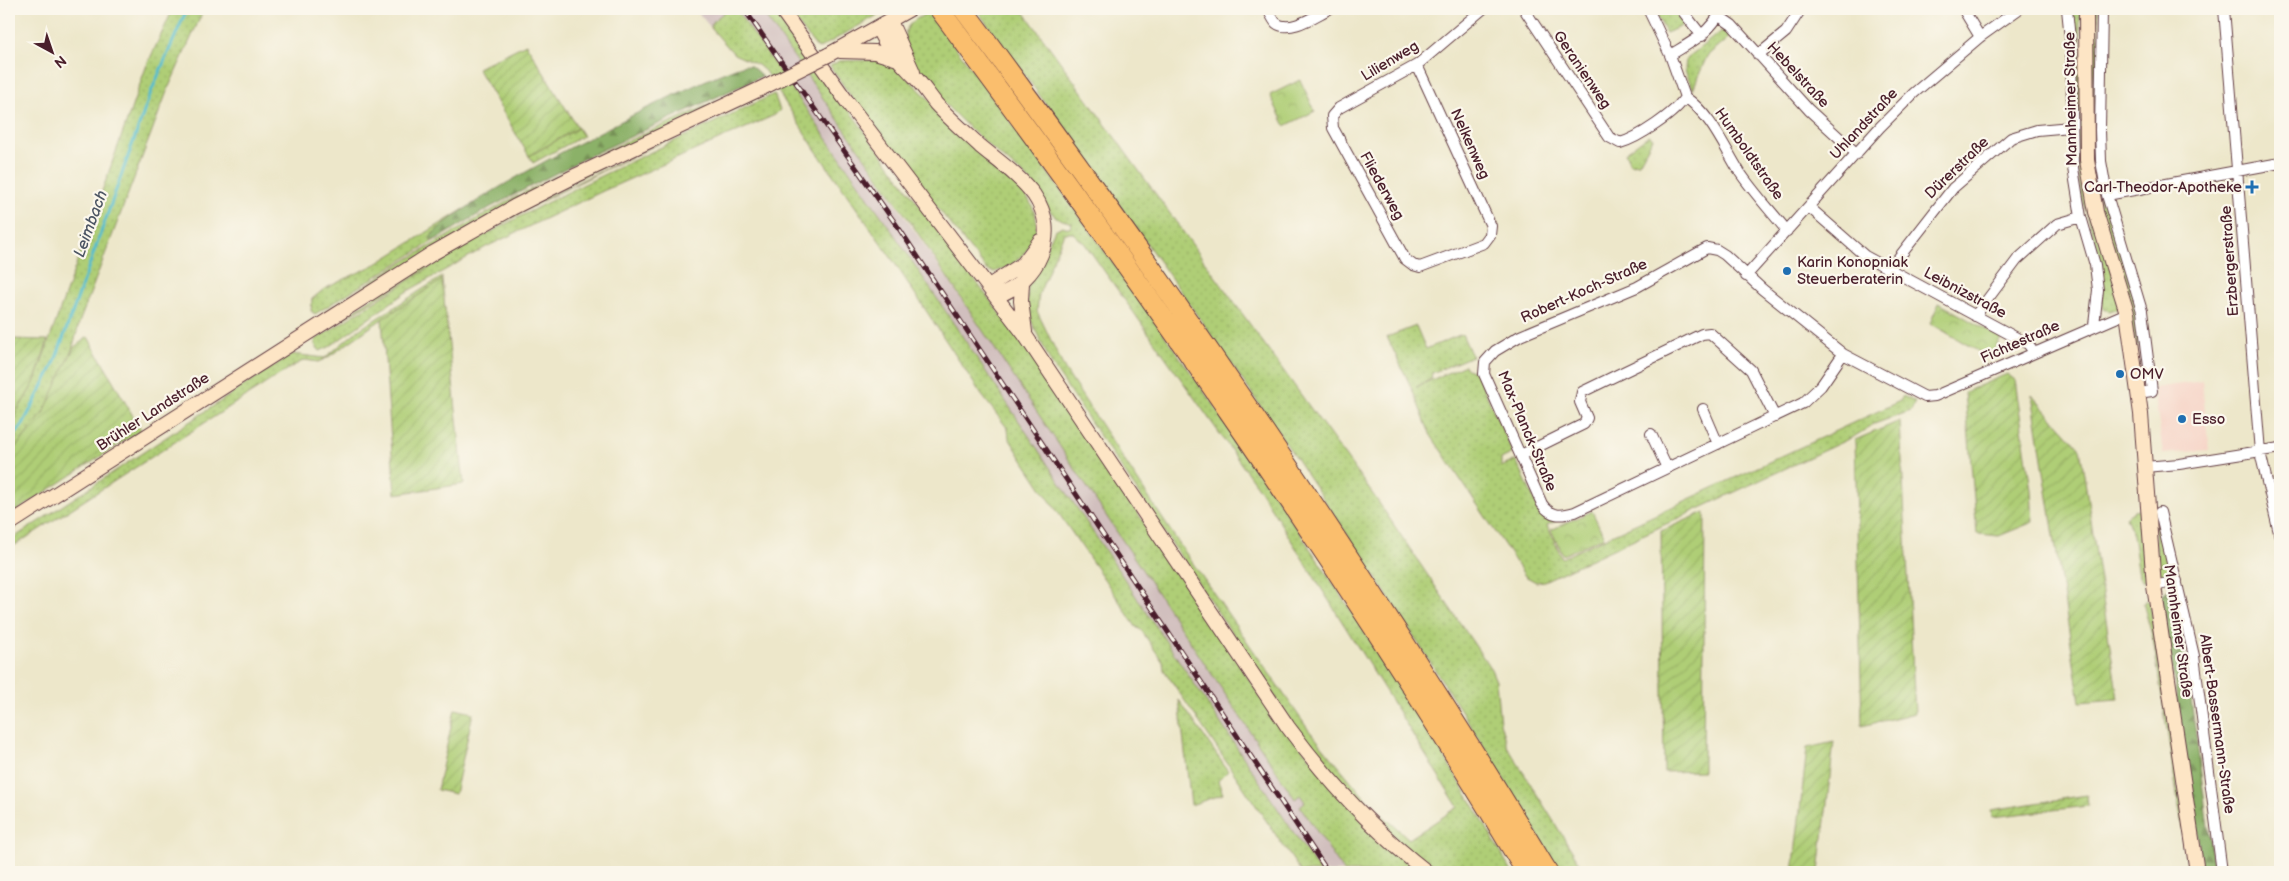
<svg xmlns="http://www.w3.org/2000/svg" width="2289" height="881" viewBox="0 0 2289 881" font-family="'Balsamiq Sans',sans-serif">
<defs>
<pattern id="grass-dots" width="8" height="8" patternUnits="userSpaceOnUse" patternTransform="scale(1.25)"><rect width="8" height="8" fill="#afce76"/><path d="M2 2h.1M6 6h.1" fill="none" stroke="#98b066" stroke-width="1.8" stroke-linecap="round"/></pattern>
<pattern id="forest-firs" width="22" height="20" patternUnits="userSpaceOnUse" patternTransform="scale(1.25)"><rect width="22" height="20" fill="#8bb167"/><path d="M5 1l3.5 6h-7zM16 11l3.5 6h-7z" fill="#748f55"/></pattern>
<pattern id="park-crowns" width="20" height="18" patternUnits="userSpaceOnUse" patternTransform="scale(1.25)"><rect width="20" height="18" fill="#afce76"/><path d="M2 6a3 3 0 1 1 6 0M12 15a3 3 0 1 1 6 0" fill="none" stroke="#98b066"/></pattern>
<pattern id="garden-furrows" width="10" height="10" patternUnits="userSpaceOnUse" patternTransform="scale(1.25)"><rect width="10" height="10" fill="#afce76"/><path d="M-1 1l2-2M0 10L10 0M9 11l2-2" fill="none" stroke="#98b066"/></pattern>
</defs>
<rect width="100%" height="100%" fill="#fbf7ec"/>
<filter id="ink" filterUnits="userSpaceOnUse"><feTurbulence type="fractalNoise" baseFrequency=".02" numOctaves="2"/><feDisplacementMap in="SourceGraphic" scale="10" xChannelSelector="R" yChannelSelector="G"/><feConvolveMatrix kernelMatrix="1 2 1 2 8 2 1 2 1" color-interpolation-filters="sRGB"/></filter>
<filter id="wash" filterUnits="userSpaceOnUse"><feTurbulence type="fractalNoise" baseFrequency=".0096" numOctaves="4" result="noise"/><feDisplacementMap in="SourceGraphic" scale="20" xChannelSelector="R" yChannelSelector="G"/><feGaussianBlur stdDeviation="1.12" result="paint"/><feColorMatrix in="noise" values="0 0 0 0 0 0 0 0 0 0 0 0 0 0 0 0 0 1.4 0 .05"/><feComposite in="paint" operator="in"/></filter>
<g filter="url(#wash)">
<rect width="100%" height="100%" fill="#ede7ca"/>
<path fill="#f6d2c4" d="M2202 381 2209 450 2163 454 2154 388Z"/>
<path fill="#d1bfbe" d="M695 9H728L729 10 711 23V28Z
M736 9H760L820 93 1000 356 1295 798 1300 795 1305 802 1300 806 1344 872H1320L894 234Z"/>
<path fill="url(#grass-dots)" stroke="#7c7650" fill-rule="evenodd" d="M173 9H204L168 89 79 323C70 367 43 426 9 455V425L34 383 146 67Z
M728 9H736L894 234 1320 872H1301L1164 670 1163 662 1141 630 1136 627C1095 563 1049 503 1009 438L1008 429 981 394 892 259 815 149 765 71 758 65 734 54 711 28V23Z
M760 9H774L1044 373 1279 724 1419 872H1344L1300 806 1305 802 1300 795 1295 799 911 223Z
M786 9H888L818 49Z
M922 9H927C1065 194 1201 381 1327 574 1375 647 1423 721 1468 796 1483 820 1497 847 1512 872H1435L1408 851 1360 805 1309 748 1051 363 1027 312 1028 285 1055 230 1062 226 1070 228 1072 223C1067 221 1059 220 1055 216 1046 210 1040 190 1029 180 1001 155 893 71 906 31 909 22 918 18 926 14ZM1064 233H1073L1085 244 1259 489 1458 807 1409 839 1370 804 1308 729 1176 539 1065 370 1037 311 1039 294Z
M976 9H1022L1377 500 1491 669 1496 681 1500 723 1507 746 1585 872H1560C1382 573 1183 288 976 9Z
M1654 9H1677L1688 23 1666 33Z
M2072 9H2080L2081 127 2120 307 2109 311 2104 309 2102 303 2100 259 2081 195 2078 174Z
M2093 9H2098L2099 166 2138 309 2143 344 2136 345 2101 211 2092 159Z
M1728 30 1732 35 1707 56 1693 89 1685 70 1686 59 1720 32Z
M876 57 892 63 1016 184C1036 206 1045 225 1026 251 1017 262 1007 269 993 272L987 270 866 118 830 66 839 61 872 60Z
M756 84 328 312 323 313 396 266 506 202 610 149Z
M762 93 763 95 628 158 540 202 454 251 320 333 410 273 533 204Z
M774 94 780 110 775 115 603 191 486 247 406 292 329 347 320 351 315 345V340C376 301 437 261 500 227 590 179 682 138 774 94Z
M578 128 583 136 533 163 529 156Z
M1649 135 1653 138 1639 163 1630 164 1625 153Z
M464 209 438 229 431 240H435L315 314 311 311 312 299 324 289 376 264Z
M442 277V280L382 319 327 358 318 362 305 360 293 366 9 549V541L292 354 325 358 357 331Z
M1416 326 1426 349 1462 334 1472 356 1432 373 1431 379 1416 387 1465 365 1467 369 1476 372 1513 453 1501 459V467L1516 460 1539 510 1556 521 1547 525 1562 558 1900 401 1903 396 1915 402 1911 411 1874 424 1855 436 1544 581 1536 582 1525 576 1430 434 1412 389 1387 337Z
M2139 510 2146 576 2144 582 2139 576 2133 535 2126 517 2134 511Z
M2155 511 2171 572 2169 575 2163 576 2158 571 2153 512Z
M2147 600 2150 603 2192 872H2189L2153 639 2143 603Z
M1179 700 1228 771 1218 781 1223 794 1191 805Z"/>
<path fill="url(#forest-firs)" stroke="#6a6849" d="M745 65 751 66 762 76 587 157 491 207 435 240 430 239C437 211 706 74 745 65Z
M2166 590 2170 592 2175 603 2185 653 2214 872H2203L2161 595Z"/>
<path fill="url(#park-crowns)" stroke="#7c7650" d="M1300 80 1315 111 1285 126 1270 95Z
M1939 303 2001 338 1990 358 1930 323Z
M1592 511 1604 537 1563 555 1551 530Z"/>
<path fill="url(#garden-furrows)" stroke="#7c7650" d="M526 44 578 128 529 156 477 68Z
M442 280 464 484 395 494 382 319Z
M88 337 141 430 9 516V455L43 414 74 347Z
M9 339 48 340 34 383 9 425Z
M2007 374 2015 380 2031 490 2033 522 1999 536 1977 534 1965 392Z
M2032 395 2080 448 2118 699 2080 702Z
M1900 421 1915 713 1862 726 1855 440Z
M1705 512 1703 771 1664 772 1661 531Z
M455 709 473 713 455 794 437 790Z
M1834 742 1819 872H1793L1807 748Z
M2087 795 2088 806 1992 817 1991 810Z"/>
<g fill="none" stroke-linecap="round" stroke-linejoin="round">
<path stroke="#53bdcf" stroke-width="3" d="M9 442 22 426 54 364 151 92 187 9"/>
</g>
</g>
<g filter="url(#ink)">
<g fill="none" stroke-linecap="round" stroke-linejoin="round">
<defs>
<path id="street" d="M1268 9C1270 13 1273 20 1276 23 1290 34 1316 15 1329 9
M1524 9 1609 137 1620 143C1638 138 1676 113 1685 97
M1648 9 1670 55 1685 97
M1681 9 1702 36
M1963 9 1980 37
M2067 9 2071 49 2073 168 2081 217 2095 265 2098 290 2094 325
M2102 9 2100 130 2101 161 2107 195 2142 311 2152 391 2138 393
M2224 9 2260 452 2280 537
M1719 16 1732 25 1809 110 1857 154
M1670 55C1695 40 1707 35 1723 9
M1758 55 1786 32 1801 9
M1417 65 1491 226 1490 235 1484 243 1420 267 1413 265 1405 259 1333 128 1332 116 1339 108 1417 65 1483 9
M1685 97C1711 115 1723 145 1739 171 1753 192 1771 211 1787 231
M2107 195 2280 163
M1809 207 1865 256 2028 344 2034 352
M1889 270 1953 188 2011 138 2037 130 2071 127
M1746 276 1880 127 1914 93 1980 37 2019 9
M1975 316 2017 260 2057 224 2081 217
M1843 354 1821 386 1803 403 1575 512C1561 516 1551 517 1542 504L1484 374 1485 362 1495 351 1520 336 1637 287 1707 248 1717 250 1725 255 1762 289 1843 354 1925 397 1935 396 2127 313
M1703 409 1718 444
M1651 434 1667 468
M1521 455 1584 424 1587 418 1580 402 1582 392 1702 334 1710 333 1751 370 1775 417
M2145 467 2179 464 2280 448
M2160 512 2194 656 2222 872
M2154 586 2177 581"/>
<path id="secondary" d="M781 9 848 103 1025 335 1288 727C1328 781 1374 831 1427 872
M2086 9 2087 160 2096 212 2127 313 2141 414 2154 586 2197 872
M890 21 913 72
M878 29C888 50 899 60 915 77 922 85 929 95 936 104 950 119 965 132 980 146 998 161 1020 176 1034 195 1061 234 1038 281 997 296
M840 51 875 52 895 58
M828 55 910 9
M1022 283 1021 301 1025 332
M989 286 1023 264 1040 241
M9 524 433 253 514 207 577 175 760 89"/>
<path id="highway" d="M939 9C1147 288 1347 573 1526 872
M963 9C1172 288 1368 575 1548 872"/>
</defs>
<use href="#street" stroke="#623d43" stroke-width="12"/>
<use href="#secondary" stroke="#623d43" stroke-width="16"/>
<use href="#highway" stroke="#623d43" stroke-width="21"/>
<use href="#street" stroke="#fff" stroke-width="10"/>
<use href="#secondary" stroke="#fde5c5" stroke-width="14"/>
<use href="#highway" stroke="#fabe6d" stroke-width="19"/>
<defs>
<path id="rail" d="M744 9 900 230 1328 872"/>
</defs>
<use href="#rail" stroke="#4a1f2b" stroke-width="5"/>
<use href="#rail" stroke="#fbf7ec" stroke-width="3" stroke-dasharray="9" stroke-linecap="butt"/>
<defs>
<path id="secondary-bridge" d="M760 89 828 55"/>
</defs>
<use href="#secondary-bridge" stroke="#623d43" stroke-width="16" stroke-linecap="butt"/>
<use href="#secondary-bridge" stroke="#fde5c5" stroke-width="14"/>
</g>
</g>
<g fill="#1f6fb2" stroke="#fbf7ec" stroke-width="2">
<path d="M2249.5 179.5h5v5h5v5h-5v5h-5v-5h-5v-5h5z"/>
<circle cx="1787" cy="271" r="5"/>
<circle cx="2120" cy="374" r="5"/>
<circle cx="2182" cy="419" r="5"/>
</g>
<g text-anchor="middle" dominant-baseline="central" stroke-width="4.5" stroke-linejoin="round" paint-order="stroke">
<g font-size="15" fill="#4a1f2b" stroke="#fbf7ec">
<text transform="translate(1390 61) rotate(-31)">Lilienweg</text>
<text transform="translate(1582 70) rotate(56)">Geranienweg</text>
<text transform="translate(1798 75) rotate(47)">Hebelstraße</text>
<text transform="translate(2071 99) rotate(-91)">Mannheimer Straße</text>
<text transform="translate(1864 124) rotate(-47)">Uhlandstraße</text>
<text transform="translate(1470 144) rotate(66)">Nelkenweg</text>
<text transform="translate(1749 154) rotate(55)">Humboldtstraße</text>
<text transform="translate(1957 168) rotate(-44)">Dürerstraße</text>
<text transform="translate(1382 186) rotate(61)">Fliederweg</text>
<text transform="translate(2230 261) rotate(-94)">Erzbergerstraße</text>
<text transform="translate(1584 291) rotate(-24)">Robert-Koch-Straße</text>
<text transform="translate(1965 293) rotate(28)">Leibnizstraße</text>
<text transform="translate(2020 342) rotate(-24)">Fichtestraße</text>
<text transform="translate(153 412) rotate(-33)">Brühler Landstraße</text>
<text transform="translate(1527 431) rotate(67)">Max-Planck-Straße</text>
<text transform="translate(2178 631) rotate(82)">Mannheimer Straße</text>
<text transform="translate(2217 724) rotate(82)">Albert-Bassermann-Straße</text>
</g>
<g font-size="15" fill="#4a1f2b" stroke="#fbf7ec" text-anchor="start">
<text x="2242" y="187" text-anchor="end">Carl-Theodor-Apotheke</text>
<text x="1797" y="262">Karin Konopniak<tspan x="1797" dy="17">Steuerberaterin</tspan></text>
<text x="2130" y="374">OMV</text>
<text x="2192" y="419">Esso</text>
</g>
<g font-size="16" font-style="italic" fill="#4d5664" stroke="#fbf7ec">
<text transform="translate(91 224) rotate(-70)">Leimbach</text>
</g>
</g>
<rect width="2289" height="881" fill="none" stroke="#fbf7ec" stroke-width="30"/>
<g transform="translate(52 52) rotate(140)" stroke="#fbf7ec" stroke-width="4" paint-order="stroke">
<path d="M0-4L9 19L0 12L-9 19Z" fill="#4a1f2b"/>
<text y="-8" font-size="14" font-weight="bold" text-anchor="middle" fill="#4a1f2b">N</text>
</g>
</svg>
